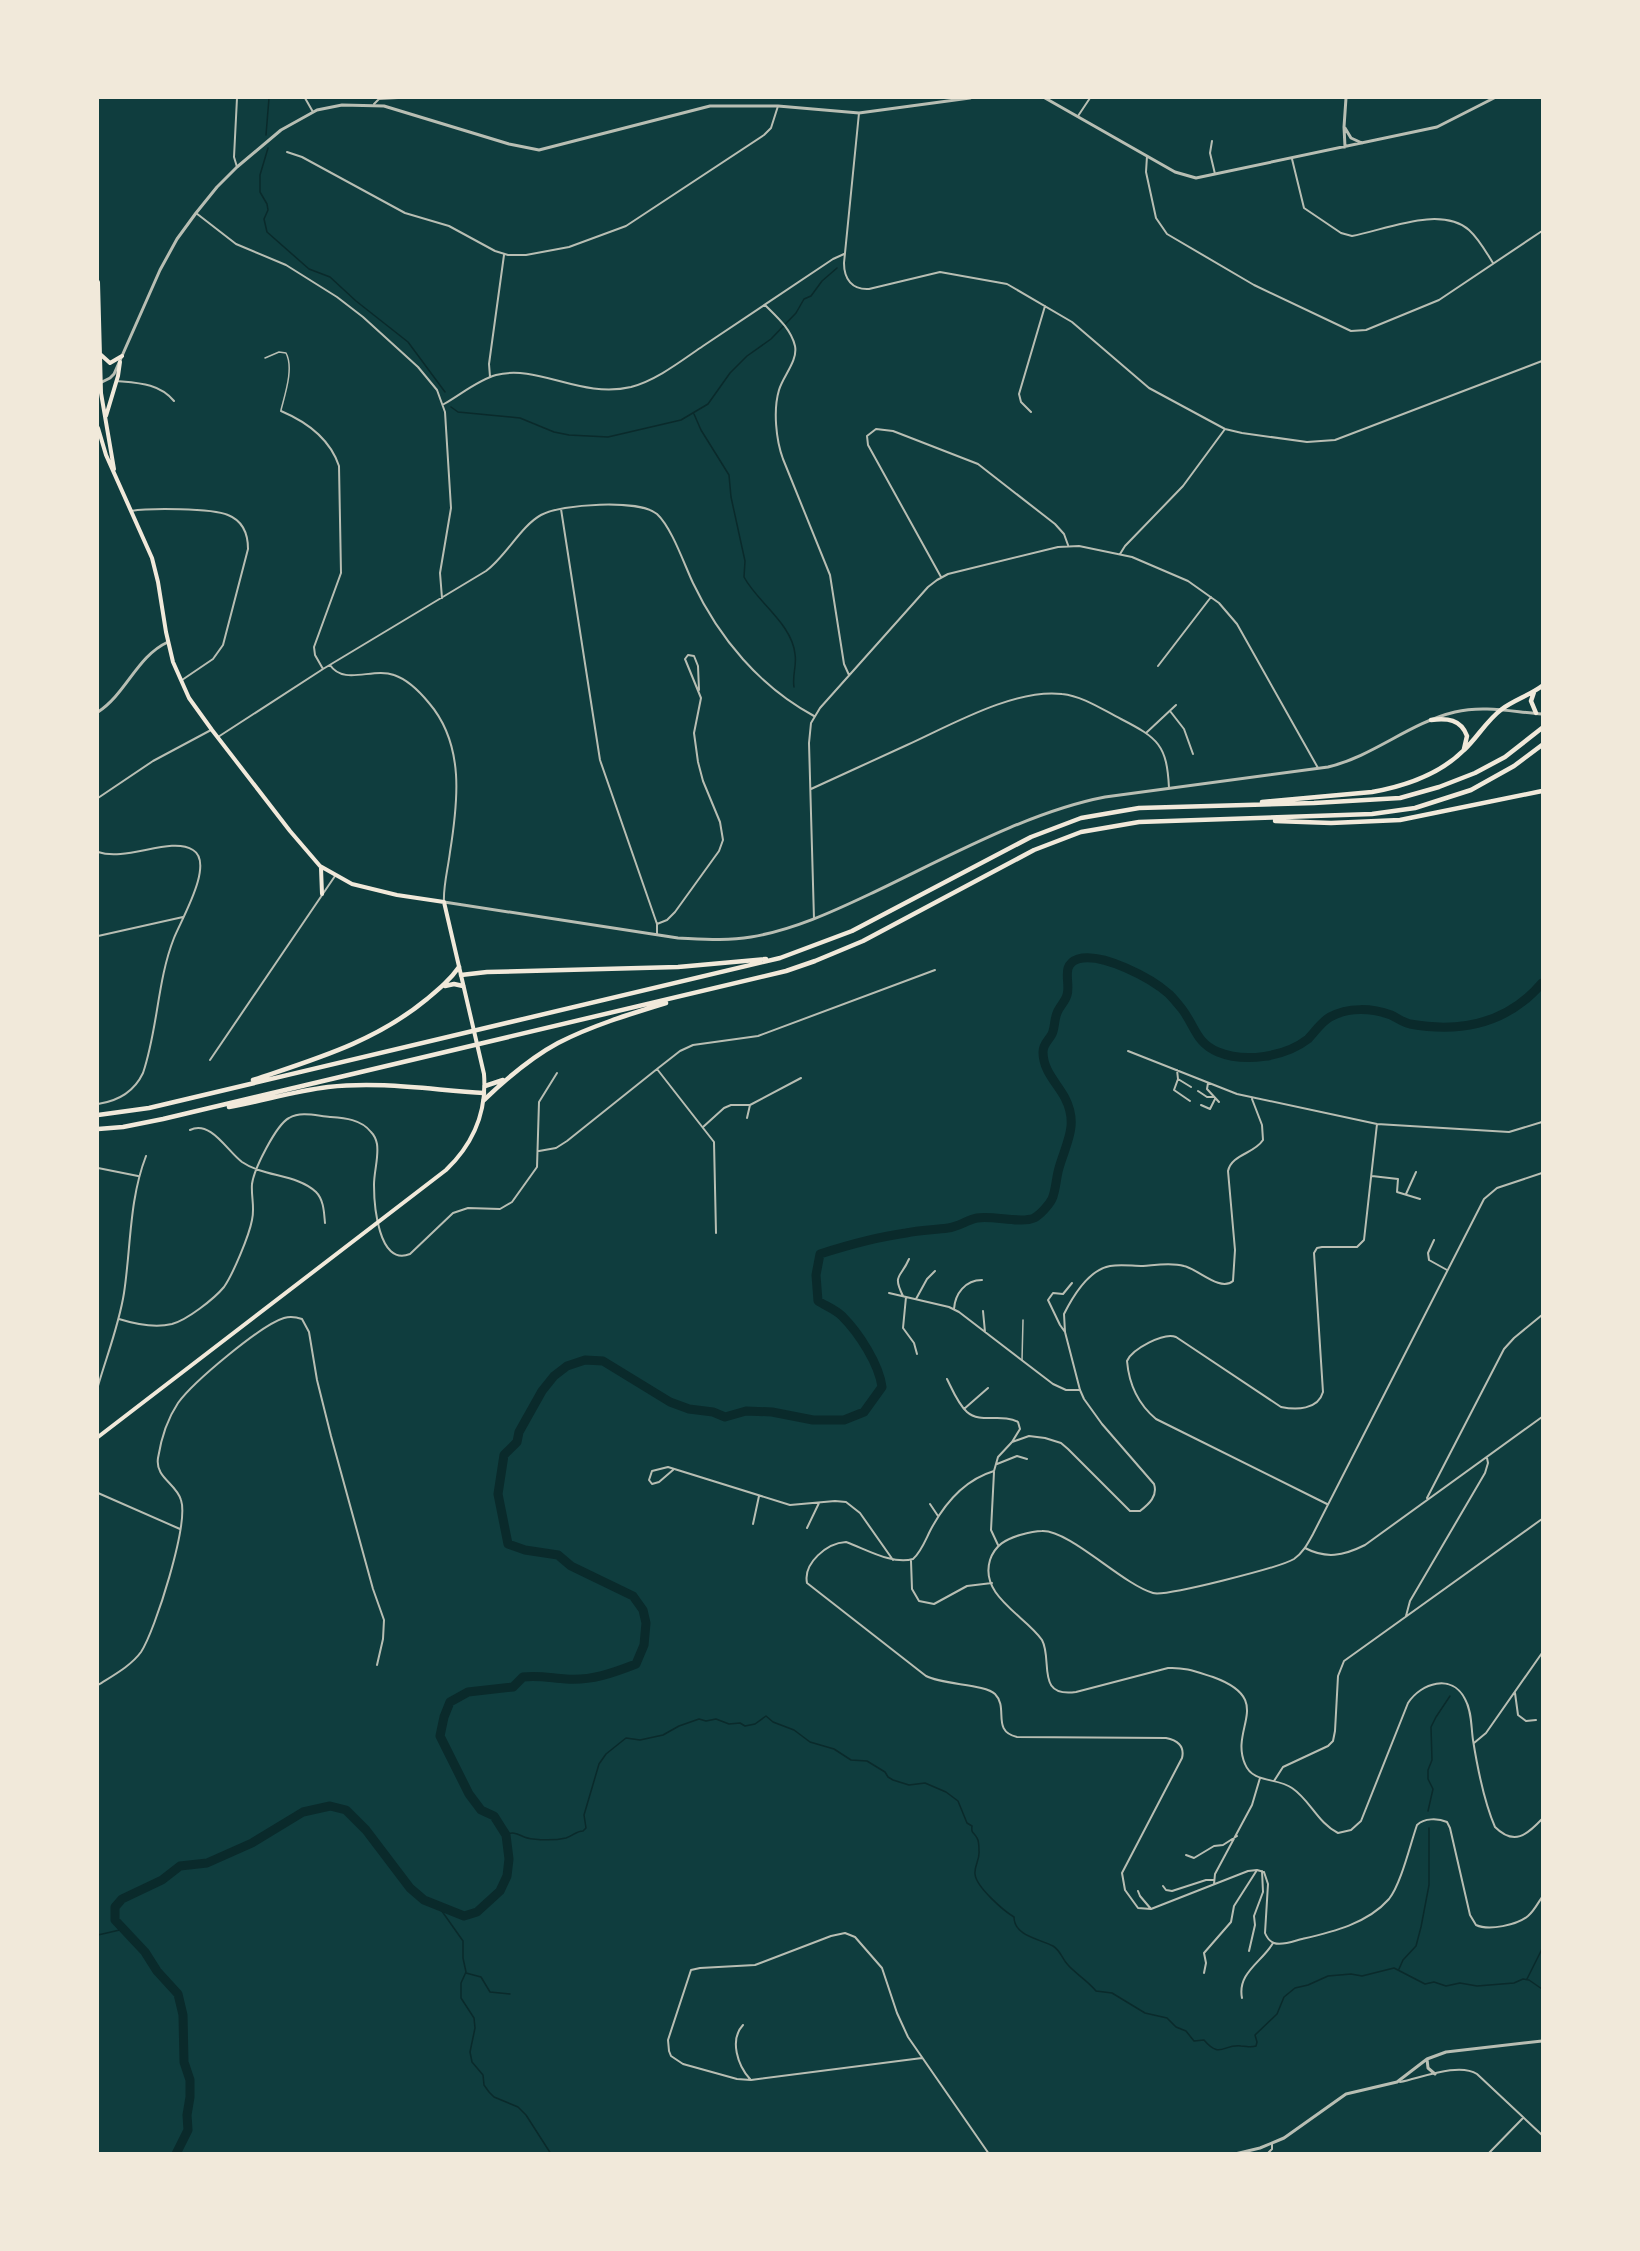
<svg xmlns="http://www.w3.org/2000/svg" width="1640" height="2251" viewBox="0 0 1640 2251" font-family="'PT Sans Narrow',sans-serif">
<rect width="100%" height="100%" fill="#0f3d3e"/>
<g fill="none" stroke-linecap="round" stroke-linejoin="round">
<path stroke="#0a2a2b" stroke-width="1.5" d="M266 135 269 98
M268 148 260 175V192L267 204 268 210 264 219 267 232 309 269 330 277 356 301 408 342 445 392
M451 407 458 412 520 418 554 432 569 435 608 437 681 420 708 404 730 373 747 356 771 339 796 313 804 299 811 296 822 281 837 268
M694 414 701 430 729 475 731 497 745 561 744 577C758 603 792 624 795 654 797 666 792 675 794 687
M1428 1811 1433 1789 1428 1779V1770L1432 1760 1431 1727 1436 1717 1450 1696
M506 1835C516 1829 522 1839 533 1839 542 1840 557 1840 566 1838 573 1836 576 1831 583 1831L586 1828 584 1815 599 1764 606 1754 626 1738 640 1740 663 1735 679 1726 699 1719 706 1721 716 1719 729 1724 740 1723 745 1726 755 1724 766 1716 773 1722 794 1730 810 1742 834 1749 851 1760 867 1761 885 1772 888 1777 893 1780 909 1785 925 1783 946 1792 958 1801 967 1823 972 1826C971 1834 974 1832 977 1838 979 1841 979 1848 979 1851 980 1860 974 1866 975 1874 976 1887 1004 1911 1014 1917 1014 1936 1040 1939 1053 1946 1061 1951 1062 1959 1068 1965 1076 1974 1088 1981 1096 1991L1112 1993 1145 2013 1167 2018 1176 2027 1186 2031 1194 2041 1204 2040C1220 2059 1223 2044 1241 2046 1247 2046 1250 2048 1256 2046L1257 2042 1255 2035 1277 2014 1284 1997 1295 1988 1308 1985 1328 1976 1351 1974 1362 1976 1394 1968 1425 1984 1434 1982 1446 1986 1460 1983 1477 1986 1514 1983 1523 1979 1529 1980 1542 1989
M439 1907 463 1941V1958L466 1972 461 1983V1998L474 2018 475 2028 470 2052 472 2062 483 2075 484 2085 489 2092 494 2097 518 2107 526 2115 551 2154
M98 1935 124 1929
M1399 1969 1403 1960 1416 1946 1421 1927 1429 1885V1828
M466 1973 481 1977 490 1992 510 1994
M1527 1979 1542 1949"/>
<path stroke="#0a2a2b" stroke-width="9" d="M176 2154 188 2130 187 2115 190 2097V2080L184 2062 183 2015 178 1994 157 1971 145 1952 115 1920V1907L122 1899 162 1880 180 1866 207 1863 252 1843 303 1812 330 1806 346 1810 366 1830 410 1888 424 1900 464 1916 477 1912 500 1891 507 1876 509 1859 506 1835 494 1816 481 1810 469 1794 440 1736 444 1717 450 1702 468 1692 513 1687 523 1677C538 1675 551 1678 566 1679 591 1681 613 1673 636 1664L644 1645 646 1623 643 1610 633 1596 571 1566 558 1555 525 1550 508 1544 498 1494 504 1455 517 1442 519 1432 542 1391 554 1376 567 1366 585 1360 603 1361 670 1402 689 1409 713 1412 725 1417 746 1411 772 1412 813 1420H844L864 1412 882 1387C879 1364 859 1333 842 1316 836 1310 826 1306 818 1301L816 1275 820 1254C848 1245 877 1237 906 1233 920 1230 934 1230 948 1228 958 1227 967 1220 977 1218 993 1215 1021 1224 1034 1218 1040 1215 1049 1205 1052 1199 1056 1190 1056 1178 1059 1168 1066 1143 1079 1125 1065 1098 1057 1083 1043 1071 1043 1052 1043 1044 1049 1040 1052 1034 1055 1028 1054 1020 1057 1013 1059 1007 1065 1002 1067 995 1071 983 1060 965 1078 959 1102 952 1151 978 1169 994 1173 998 1178 1004 1182 1009 1195 1026 1196 1043 1218 1052 1245 1063 1285 1057 1308 1039 1315 1032 1321 1022 1330 1017 1348 1007 1372 1008 1391 1015 1398 1018 1402 1022 1410 1024 1461 1033 1508 1023 1542 983"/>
<path stroke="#b8beb3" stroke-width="1.5" d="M265 358 279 352 286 353C294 368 285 394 281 410
M1022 1360 1023 1320"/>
<path stroke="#b8beb3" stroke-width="2" d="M305 98 313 112
M374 104 379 99 398 98
M859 113 844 263C844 279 852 290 869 289L940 272 1007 284 1072 322 1149 388 1225 429 1242 433 1307 442 1335 440 1542 361
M1078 116 1090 98
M1212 141 1210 153 1215 174
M287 152 302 157 405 213 449 226 495 251 508 255H526L569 247 626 226 764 135 771 128 778 106
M1147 156 1146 172 1156 218 1167 234 1254 285 1351 331 1366 330 1439 300 1542 231
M1292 159 1304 208 1341 233 1352 236C1385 230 1440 205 1469 230 1479 239 1486 252 1493 263
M237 167 234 157 237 98
M196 213 236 244 286 265 337 297 363 317 418 367 437 390 445 412 451 508 440 573 442 598
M765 305C777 317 791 329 795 346 798 361 783 376 779 390 773 410 776 440 783 459L830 575 844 664 849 675
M490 377 489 364 504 255
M116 381C138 383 159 383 174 401
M444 404C460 395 478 380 496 375 538 364 581 399 631 387 657 380 681 361 703 346 746 317 789 288 833 259L844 254
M281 411C307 422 330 439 339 466L341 573 314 647 315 655 323 669
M1031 412 1021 402 1019 394 1045 306
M561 509 600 760 657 924V935
M131 511C149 508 212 508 228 515 243 521 248 535 248 549L223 645 213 659 182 680
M1120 554 1125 546 1183 486 1225 429
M941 577 868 445 867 436 876 429 893 431 978 464 1055 524 1064 534 1068 545
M330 665C344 686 373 667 394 675 409 680 420 692 429 703 465 745 458 802 450 852 448 869 443 886 444 902
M1158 666 1211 597
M1170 711 1184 729 1193 754
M1146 733 1176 705
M218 737 323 669 486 571C506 556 521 526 541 515 561 504 639 499 657 514 672 528 684 564 693 583 719 638 760 687 814 716
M811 789C843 774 875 760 907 745 949 726 1015 688 1062 694 1083 696 1103 710 1121 719 1158 738 1167 745 1169 788
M98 798 153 761 211 730
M98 852C126 862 171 836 193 850 215 863 181 920 174 938 157 981 158 1029 143 1073 134 1092 118 1101 98 1104
M814 919 809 743 811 723 820 708 928 587 937 580 948 574 1058 547 1079 546 1132 557 1188 581 1219 603 1237 624 1318 768
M657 924 667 920 675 912 719 851 723 840 720 822 703 781 698 762 694 733 701 698 685 659 688 655 694 656 698 666 699 690
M98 936 183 917
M1128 1051 1237 1094 1377 1124 1509 1132 1542 1122
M210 1060 335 876
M657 1069 680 1051 693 1045 758 1036 935 970
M1177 1070 1178 1079 1174 1090 1190 1101
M1178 1079 1191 1087
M1208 1083 1207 1089 1219 1102
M1198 1091 1207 1097H1213
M1252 1099 1262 1125 1263 1140C1254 1154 1232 1154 1228 1171L1235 1250 1233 1281C1220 1292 1198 1269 1184 1266 1171 1262 1156 1265 1143 1266 1132 1266 1121 1264 1110 1266 1088 1270 1073 1296 1064 1314L1065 1332 1080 1390 1084 1399 1102 1424 1154 1484C1158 1496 1149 1504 1140 1511H1130L1068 1449 1061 1443 1045 1438 1029 1436 1012 1442 998 1457 994 1471C964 1480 944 1504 930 1531 925 1541 921 1552 913 1559 892 1565 866 1549 846 1542 827 1543 803 1563 807 1583L926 1676C943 1685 985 1684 995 1694 1009 1708 991 1731 1017 1737L1166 1738C1177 1740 1185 1746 1182 1758L1122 1873 1125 1890 1138 1908 1151 1909 1248 1871 1257 1870 1264 1872 1268 1884 1265 1933C1267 1938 1269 1941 1274 1943 1282 1946 1294 1941 1302 1939 1332 1932 1367 1924 1389 1899 1401 1884 1410 1845 1417 1825 1424 1818 1438 1818 1447 1822L1450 1828 1470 1915 1476 1925C1489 1931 1517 1925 1528 1916 1534 1911 1538 1903 1542 1897
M1201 1105 1210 1109 1215 1099
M747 1118 750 1105
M703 1127 724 1108 731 1105H750L801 1078
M190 1130C211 1120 227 1151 242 1162 264 1177 297 1174 316 1192 324 1200 324 1213 325 1223
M539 1151 556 1148 567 1141 657 1069 714 1142 716 1233
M98 1168 138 1176
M1542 1173 1497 1188 1484 1199 1313 1534C1308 1543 1303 1553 1294 1559 1281 1567 1165 1597 1153 1593 1122 1584 1070 1530 1042 1531 1035 1531 1027 1533 1020 1535 1006 1539 995 1545 990 1560 979 1596 1026 1616 1042 1640 1053 1660 1035 1698 1076 1692L1168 1668C1185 1667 1197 1672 1213 1677 1276 1700 1229 1728 1245 1764 1253 1784 1277 1777 1292 1788 1310 1800 1318 1823 1338 1833L1351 1830 1361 1821 1408 1703C1421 1683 1452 1673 1465 1699 1472 1711 1471 1727 1473 1740 1477 1765 1485 1804 1495 1827 1514 1846 1527 1835 1542 1819
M1372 1176 1398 1179 1397 1192 1420 1199
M1406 1194 1416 1172
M1434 1240 1428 1253 1429 1260 1447 1270
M889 1293 949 1307 959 1312 1053 1384 1066 1390H1080
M903 1296C892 1274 901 1278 909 1259
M906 1297 903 1328 914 1343 917 1354
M916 1299 927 1279 935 1271
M954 1309C955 1294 965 1280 982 1280
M983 1311 985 1332
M119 1319C135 1324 155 1328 172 1324 187 1320 214 1299 224 1287 233 1274 249 1236 252 1220 255 1208 251 1196 252 1184 254 1169 276 1125 289 1118 301 1111 317 1116 330 1117 344 1118 361 1119 371 1132 374 1135 376 1139 377 1144 379 1157 374 1171 374 1185 374 1203 378 1267 410 1254L453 1213 468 1208 500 1209 512 1202 537 1167 539 1102 557 1073
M1065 1332 1060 1325 1048 1300 1053 1293 1063 1294 1072 1283
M947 1379C952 1389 958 1404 967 1412 980 1424 1003 1413 1018 1422L1020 1429 1012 1442
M98 1386C107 1355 119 1325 124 1293 131 1247 129 1200 146 1156
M964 1409 988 1388
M997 1464 1017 1456 1027 1459
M673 1470 659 1482 652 1484 649 1480 652 1471 668 1467 790 1505 835 1501 846 1502 860 1513 893 1560
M994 1472 991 1530 998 1545
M98 1493 180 1529
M1427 1498 1504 1349 1514 1338 1542 1315
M930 1504 938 1516
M1327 1504 1156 1419C1138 1404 1129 1384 1127 1361 1132 1349 1164 1332 1176 1337L1281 1407C1296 1410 1318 1410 1323 1392L1314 1253 1317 1248 1322 1247H1357L1364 1240 1377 1124
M753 1524 759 1496
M807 1528 819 1503
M1305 1548C1326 1559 1343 1556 1365 1545L1542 1417
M911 1561 912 1589 919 1601 934 1604 967 1586 992 1583
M1406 1616 1410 1601 1485 1473 1488 1463 1487 1458
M98 1685C112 1676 131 1666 141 1652 155 1631 189 1524 181 1500 176 1483 155 1478 158 1458 161 1439 168 1418 178 1403 193 1382 261 1325 284 1318 291 1316 296 1317 302 1319L309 1332 317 1380 331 1436 373 1589 384 1620 383 1639 377 1665
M1515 1693 1518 1715 1526 1721 1536 1720
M1474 1743 1486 1733 1542 1653
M1274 1781 1283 1767 1328 1746 1333 1741 1335 1731 1338 1676 1344 1661 1542 1519
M1186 1855 1194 1858 1214 1846 1223 1845 1237 1836
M1214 1884 1215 1874 1252 1805 1260 1778
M1163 1886 1166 1890 1172 1891 1206 1880H1213
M1138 1891 1140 1896 1151 1909
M1249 1951 1255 1925 1254 1916 1263 1892 1262 1871
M1204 1973 1206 1963 1204 1953 1231 1922 1234 1906 1257 1870
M1242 1998C1237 1973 1262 1962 1273 1943
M743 2025C729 2040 738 2066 750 2079
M922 2058 751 2080 737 2079 683 2064 671 2056 669 2051 668 2040 691 1970 700 1968 755 1965 831 1936 845 1933 855 1937 882 1968 897 2013 908 2037 989 2154
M1400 2082C1421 2078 1459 2062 1477 2074L1542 2135
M1267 2154 1272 2149V2143
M1488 2154 1523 2118"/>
<path stroke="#b8beb3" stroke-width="3" d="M1045 98 1175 172 1196 178 1437 127 1494 98
M1345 128 1351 138 1362 143
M1345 147 1344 127 1346 98
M98 384 110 378 114 374 160 270 177 239 196 213 217 187 237 167 281 130 317 110 342 105 384 106 509 144 539 150 710 106H778L859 113 970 98
M98 712C126 694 137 656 168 642
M444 902 678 938C702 939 727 941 751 937 793 930 832 912 870 894 942 860 1027 812 1105 797L1328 767C1374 756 1409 723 1455 712 1484 705 1513 712 1542 714
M1427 2059 1428 2068 1435 2074
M1235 2154 1260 2148 1284 2138 1346 2094 1397 2082 1427 2059 1446 2052 1542 2041"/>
<path stroke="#f1e9da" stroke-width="4" d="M98 282 101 393 114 469
M100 354 110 363 122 356
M106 416 118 376 120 362
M98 428 106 455 152 558 158 582 166 632 173 662 189 698 212 730 290 831 320 866 352 884 397 895 444 902 484 1074C487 1112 474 1143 446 1170L98 1437
M321 868 322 894"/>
<path stroke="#f1e9da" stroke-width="4.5" d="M1534 692 1531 701 1536 713
M1431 720C1447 718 1461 719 1467 736L1464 749
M1262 802 1372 792C1406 786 1439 775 1464 750 1477 738 1487 720 1502 709 1514 700 1530 695 1542 686
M1275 821 1331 823 1400 820 1542 791
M461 975 487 972 678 967 766 959
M445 986 454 984 463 986
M253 1080C315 1059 375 1042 427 999 439 989 450 980 459 967
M485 1086 503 1080
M484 1100C506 1079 530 1058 558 1043 591 1026 630 1014 666 1003
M229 1107C262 1101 295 1091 328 1087 381 1081 432 1090 484 1093
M98 1115 149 1108 780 958 852 931 1031 837 1081 818 1139 808 1314 803 1400 798 1439 787 1475 773 1505 757 1542 728
M98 1129 123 1127 163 1119 786 971 815 961 863 941 1034 850 1081 832 1139 822 1372 814 1415 808 1471 790 1514 766 1542 745"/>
</g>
<rect width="1640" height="2251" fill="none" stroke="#f1e9da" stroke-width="198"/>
</svg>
